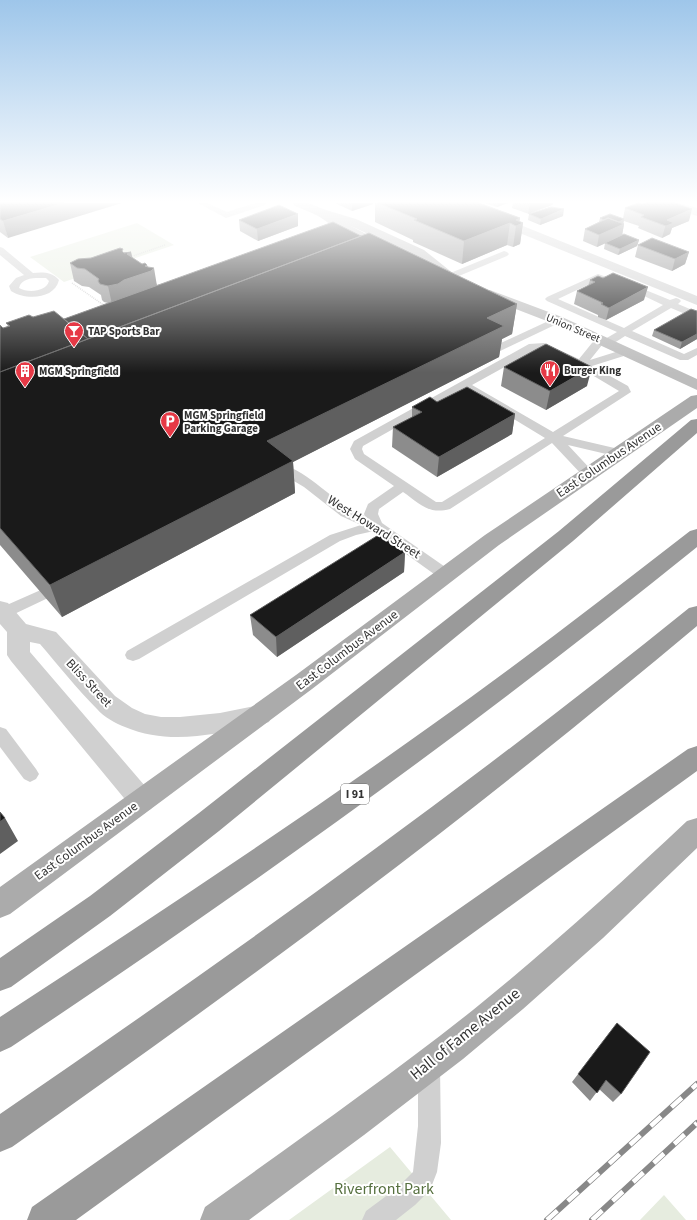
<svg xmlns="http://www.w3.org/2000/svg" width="697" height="1220" viewBox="0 0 697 1220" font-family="'Source Sans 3',sans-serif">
<rect width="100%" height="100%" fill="#fff"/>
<path fill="#e6ecdf" d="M137 223 174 245 64 282 30 257Z
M390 1147 451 1220H289Z
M664 1195 686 1220H640Z"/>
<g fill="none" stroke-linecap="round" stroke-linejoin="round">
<path stroke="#cdcdcd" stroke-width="1.5" stroke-dasharray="1 1" stroke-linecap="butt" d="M130 257 165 245
M72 283 105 306"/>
<path fill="#d0d0d0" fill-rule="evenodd" d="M198 203H207L227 212 255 203H266L265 205 226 218Z
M0 247 3 248 33 273C43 272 52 272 59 280 54 300 25 300 11 291L9 286 16 278 24 275 0 255ZM39 278H46L49 281C46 292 28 293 19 288 21 279 31 278 39 278Z
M504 251 507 252 509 254 507 256 454 278H448L446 276 448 274Z
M598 274 648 291 670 300 676 298 679 299 681 301 678 304 697 312V319L671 308 632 331 684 354 697 348V355L688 360H680L625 336C618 340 610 348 602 345L590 360 622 350H630L631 352 630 354 592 366 628 386 631 392 563 436 623 450 625 453 623 456 619 457 568 445 595 474 594 477H584L552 443 450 509C428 515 419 503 403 492L379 509 378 514 382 523 451 571 453 575 451 579 446 580 441 579 374 531 356 535 340 541 139 659 133 661 127 659 125 655 127 651 330 535 361 525 341 516 304 487 277 471 275 468 277 465C295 461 334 500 351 510 355 512 360 514 365 516L364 514 368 504 394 486 355 459 350 449 354 441 529 344 544 343 579 359 596 338 600 337 605 339 617 332 547 301 545 299 547 297ZM598 280 642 295 663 305 624 328 558 299ZM539 348 577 366 619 391 553 432 472 385ZM464 389 545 438 442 502H436L364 454 362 449 363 446Z
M557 317 562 320 561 322 494 354H486L485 352 486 350Z
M43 589 48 590 50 594 48 598 8 617 0 618V608Z
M0 727 6 729 36 769 39 774 36 779 30 782 24 779 0 747Z
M429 1055 437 1058 440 1066 441 1143 437 1172 430 1190 415 1205 396 1220H362L366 1211 397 1188 413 1172 418 1126V1066L421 1058Z"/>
<path fill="#d0d0d0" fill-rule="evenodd" d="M451 203H466L697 296V305L453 206Z
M663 203H680L697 208V216L665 206Z
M0 601 8 603 26 624 56 632 115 696 132 708 145 714 161 717H180L220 713 260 705 269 708 272 715 269 722 260 725C215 734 170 746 125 727 115 723 104 717 97 709 77 689 59 666 40 644L30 642V652L151 793 155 801 151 809 142 813 133 809 11 661 7 655V632L0 624Z"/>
<path fill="#bdbdbd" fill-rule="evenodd" d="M293 203H308L326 210 356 219 424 250 454 274 452 277 447 278 442 277 414 256 349 225 372 237 374 240 372 243C356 247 332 224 318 216 311 212 302 209 295 206Z
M490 290 562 317 697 379V390L552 323 485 297 483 294 485 291Z"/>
<path fill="#ababab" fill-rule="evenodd" d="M697 395V408L499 545 312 689 10 914 0 918V887L296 675 485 535 691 396Z
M697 818V848L603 938 523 1009 463 1059 364 1135 249 1220H200L205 1207C295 1142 386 1079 473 1010 547 950 618 886 687 821Z"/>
<path fill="#9a9a9a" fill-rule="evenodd" d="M697 419V433L573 541 219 831 110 916 11 987 0 991V958L90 896 199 813 559 531 691 420Z
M697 529V547C477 725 247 890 11 1047L0 1052V1017C146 922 291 826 432 725 520 663 605 597 690 531Z
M697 606V626C587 718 476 807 362 893 247 980 130 1064 12 1147L0 1152V1114C235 953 467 787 689 608Z
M697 746V771L76 1220H27L32 1207 688 749Z"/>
<defs>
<path id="rail" d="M547 1220 697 1084
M592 1220 697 1123"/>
</defs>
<use href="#rail" stroke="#888" stroke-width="6"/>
<use href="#rail" stroke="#fff" stroke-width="4.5" stroke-dasharray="14" stroke-linecap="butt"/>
</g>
<path fill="#8c8c8c" d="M0 203 8 238 0 232Z
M335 203H373V204L352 211Z
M375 203H479L520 218 519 221 523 223 520 244 513 247 507 245 462 264 413 242V240L375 222Z
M485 203H508L497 207Z
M513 203H553L552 205 531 213 563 216 540 225 528 220 529 214 512 208Z
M625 208 689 221 672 228 670 234 662 238 638 228 639 226 624 221 623 224H624L622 235 639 240 637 246 618 255 604 249 605 243 597 247 583 241 585 229 599 222 600 218 623 219Z
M239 220 298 226 258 241 240 231Z
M361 236 517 304 512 334 502 339 499 357 293 462 295 493 62 617 0 545V325L3 328 8 326 6 323 33 317 64 319 108 303 104 302 102 300 101 295 89 287 82 286 74 281 70 263 91 258 124 252H131L132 258 142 264 147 265 157 285Z
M638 245 689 252 685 264 672 271 635 257Z
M590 280 644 300 606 320 598 317V315L574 304 577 291 588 286Z
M697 311V339L680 349 652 336 654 330Z
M504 367 587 386 546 410 501 386Z
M437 402 515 414 512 434 437 477 392 447 393 427 412 418V407Z
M405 552 404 572 277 657 253 635 250 615Z
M617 1023 621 1094 613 1102 599 1089 590 1101 572 1082Z"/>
<path fill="#5f5f5f" d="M64 203H122L8 238 3 221Z
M352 203H373V204L352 211Z
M498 203H508L497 207Z
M530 203H553L552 205 528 214Z
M564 209 563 216 540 225 541 219Z
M692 209 689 221 672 228 670 234 662 238 667 220Z
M298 214V226L258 241 257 229Z
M520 218 519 225 523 223 520 244 513 247 516 226V220Z
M624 219 623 225 624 224 622 236 597 247 599 235 615 224Z
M510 223 507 245 462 264 464 241Z
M639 240 637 246 618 255 620 249Z
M131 252 135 270 127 254Z
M689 252 685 264 672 271 675 259Z
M147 265 148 272 154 268 157 286 112 304 108 286 124 280 145 266Z
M648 287 644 300 606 320 609 308Z
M517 304 512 334 502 339 499 357 293 462 295 493 62 617 50 585 267 441 487 318Z
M697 334V339L680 349 682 342Z
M592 367 587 386 546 410 550 391Z
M515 414 512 434 437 477 439 457Z
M405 552 404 572 277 657 276 637Z
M5 818 18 841 0 854V822Z"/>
<path fill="#1a1a1a" stroke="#5f5f5f" d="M0 203H64L3 221 0 219Z
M378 203H479L520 218 516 220 523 223 516 226 510 223 464 241 414 220 417 219Z
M638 203 642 204 646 203H675L692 209 667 220 674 223 666 226 641 217 644 215 625 208Z
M279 205 298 214 257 229 239 220Z
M551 207 564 209 541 219 529 214Z
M610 214 624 219 619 222 608 218 604 220 600 218Z
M608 218 624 224 599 235 585 229Z
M333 222 361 236 88 339 64 319Z
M369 233 517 304 487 318 504 326 267 441 293 461 50 585 0 528V372Z
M624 234 639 240 620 249 605 243Z
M652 238 689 252 675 259 638 245Z
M120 248 123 249 122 251 124 253 131 252 127 254 142 264 145 263 147 265 145 266 148 267 154 268 151 271 124 280 118 284 108 286 100 284 98 281 99 279 85 269 77 268 70 263 78 259 91 258Z
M613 273 648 287 609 308 601 304 603 303 577 291 595 282 590 280 598 276 603 278Z
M691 309 697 311V334L682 342 654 330Z
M54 311 88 339 0 372V325L3 328 10 326 6 323 29 315 33 317Z
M546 344 592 367 550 391 504 367Z
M467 387 515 414 439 457 393 427 422 412 412 407 430 397 437 402Z
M380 534 405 552 276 637 250 615Z
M0 812 5 818 0 822Z
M617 1023 650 1052 621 1094 606 1080 597 1093 578 1074Z"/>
<linearGradient id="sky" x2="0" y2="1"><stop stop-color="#9ec6ea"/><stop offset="0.54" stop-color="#fff"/><stop offset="1" stop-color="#fff" stop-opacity="0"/></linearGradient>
<rect width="697" height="373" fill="url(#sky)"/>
<defs>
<symbol id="bar-pin" viewBox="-11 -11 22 30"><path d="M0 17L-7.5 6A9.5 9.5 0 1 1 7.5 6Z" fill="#e63946" stroke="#fff"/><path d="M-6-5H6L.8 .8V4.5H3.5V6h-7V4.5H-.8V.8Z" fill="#fff"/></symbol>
<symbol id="restaurant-pin" viewBox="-11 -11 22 30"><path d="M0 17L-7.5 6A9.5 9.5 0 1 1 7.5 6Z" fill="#e63946" stroke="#fff"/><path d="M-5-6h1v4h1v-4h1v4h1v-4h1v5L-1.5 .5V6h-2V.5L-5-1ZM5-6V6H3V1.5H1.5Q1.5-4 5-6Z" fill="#fff"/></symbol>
<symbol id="building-pin" viewBox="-11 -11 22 30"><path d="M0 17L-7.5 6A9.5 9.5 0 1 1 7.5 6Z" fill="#e63946" stroke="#fff"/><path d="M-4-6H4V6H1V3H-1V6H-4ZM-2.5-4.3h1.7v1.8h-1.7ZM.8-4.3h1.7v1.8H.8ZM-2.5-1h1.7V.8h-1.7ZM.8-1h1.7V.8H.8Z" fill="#fff"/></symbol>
<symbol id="parking-pin" viewBox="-11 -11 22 30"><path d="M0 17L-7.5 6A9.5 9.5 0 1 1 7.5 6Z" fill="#e63946" stroke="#fff"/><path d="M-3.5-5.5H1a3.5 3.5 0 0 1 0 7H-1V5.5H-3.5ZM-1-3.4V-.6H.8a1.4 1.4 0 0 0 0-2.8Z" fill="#fff"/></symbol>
</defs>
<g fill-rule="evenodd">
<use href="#bar-pin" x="63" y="320" width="22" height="30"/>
<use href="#restaurant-pin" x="539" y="359" width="22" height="30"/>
<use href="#building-pin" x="14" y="360" width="22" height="30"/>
<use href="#parking-pin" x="159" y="410" width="22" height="30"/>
</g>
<g text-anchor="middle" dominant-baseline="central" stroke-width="4" stroke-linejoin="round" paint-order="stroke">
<g font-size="11" fill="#333" stroke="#fff">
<text transform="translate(573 328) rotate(23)">Union Street</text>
</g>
<g font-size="11" font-weight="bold" fill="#333" stroke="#fff" text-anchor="start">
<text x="88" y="331">TAP Sports Bar</text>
<text x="564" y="370">Burger King</text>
<text x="39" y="371">MGM Springfield</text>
<text x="184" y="415">MGM Springfield<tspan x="184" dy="13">Parking Garage</tspan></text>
</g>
<rect fill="#fff" stroke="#707070" stroke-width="1" x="341" y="784" width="28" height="20" rx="3"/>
<g font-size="12" font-weight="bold" fill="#333">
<text x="355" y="794">I 91</text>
</g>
<g font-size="13" fill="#333" stroke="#fff">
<text transform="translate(609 460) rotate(-34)">East Columbus Avenue</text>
<text transform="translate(374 527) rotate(32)">West Howard Street</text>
<text transform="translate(347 650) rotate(-37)">East Columbus Avenue</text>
<text transform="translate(89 683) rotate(47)">Bliss Street</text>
<text transform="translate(86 841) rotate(-36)">East Columbus Avenue</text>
</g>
<g font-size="16" fill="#333" stroke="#fff">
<text transform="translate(465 1034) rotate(-39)">Hall of Fame Avenue</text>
</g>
<g font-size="16" fill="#56703f" stroke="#fff">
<text x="384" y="1189">Riverfront Park</text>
</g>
</g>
</svg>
